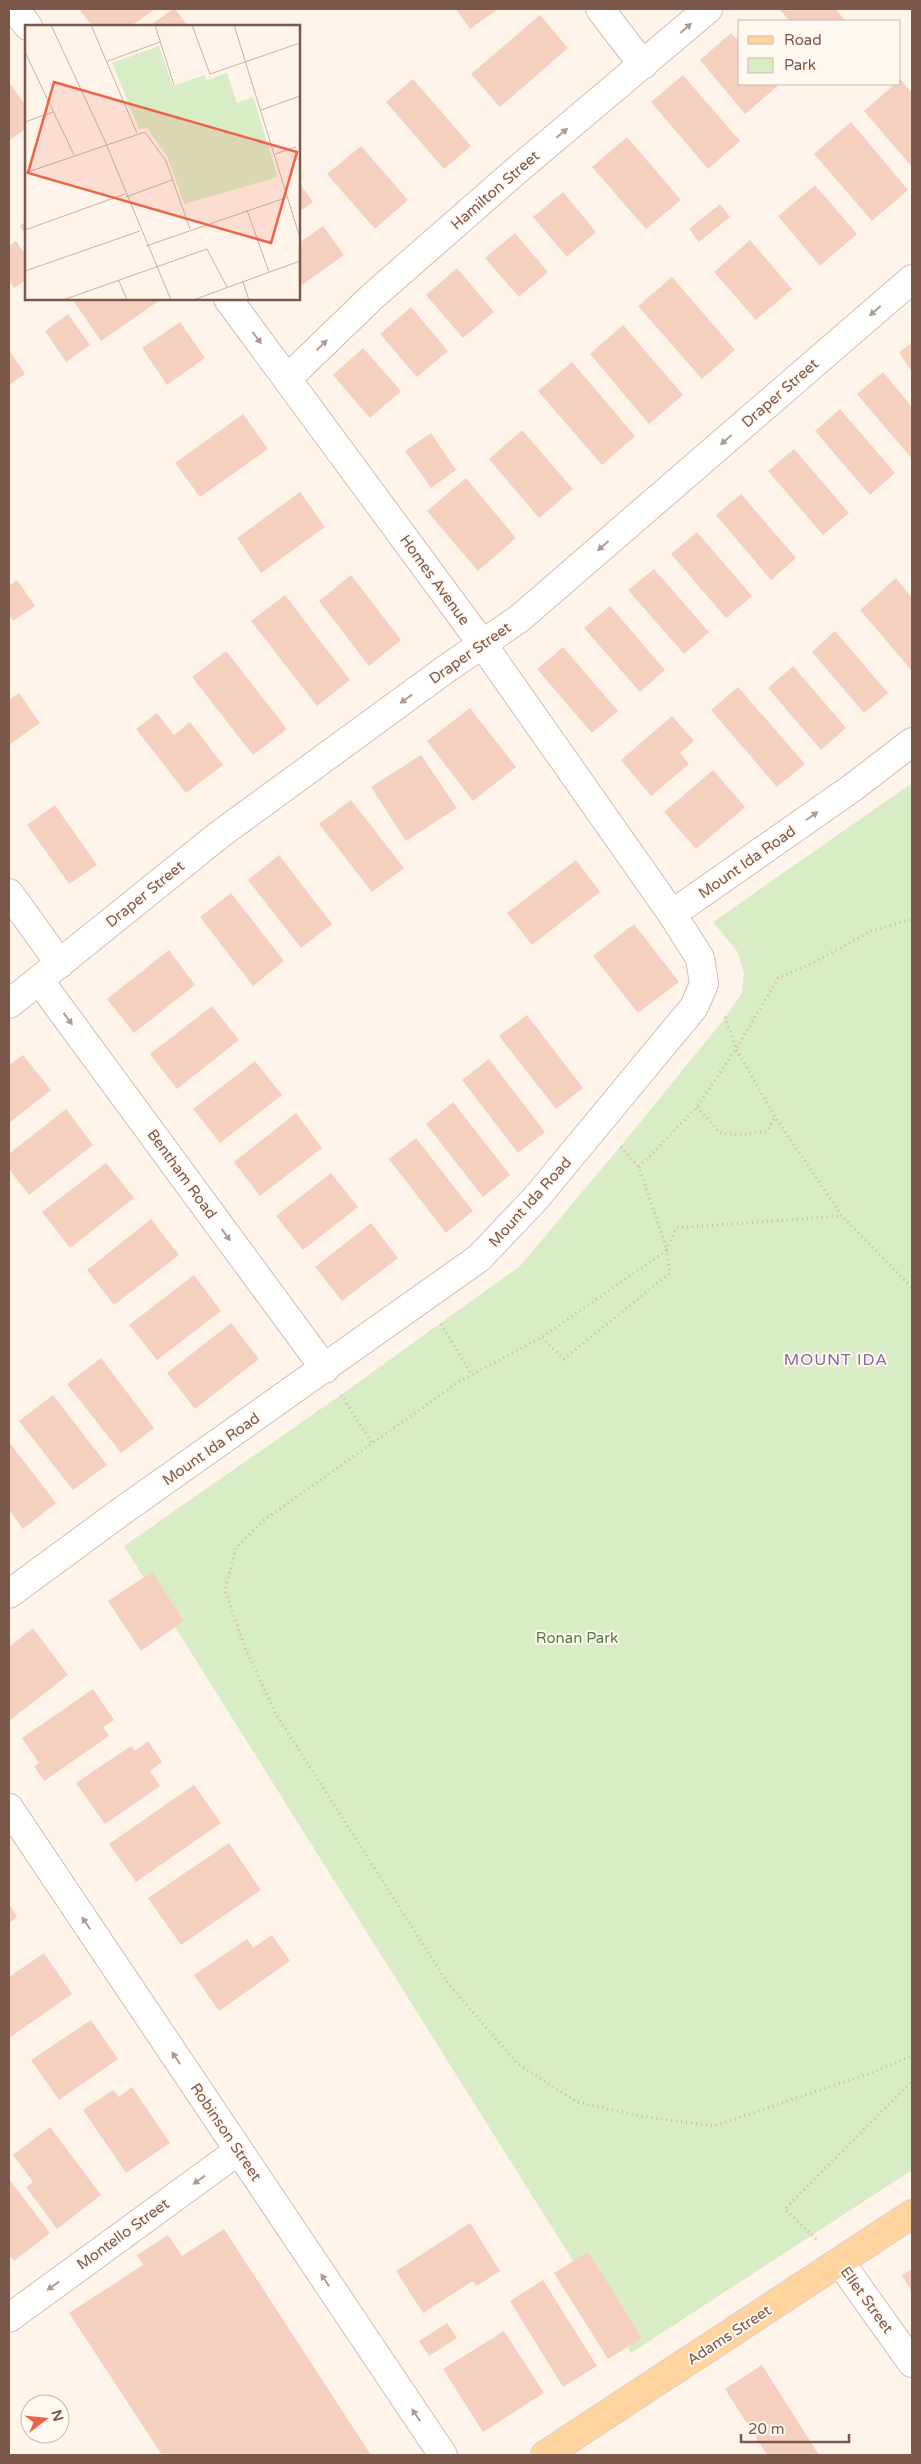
<svg xmlns="http://www.w3.org/2000/svg" width="921" height="2464" viewBox="0 0 921 2464" font-family="'Varela Round',sans-serif">
<rect width="100%" height="100%" fill="#fef4e9"/>
<path fill="#d8edc5" d="M912 783V2170L631 2353 124 1546 338 1397 520 1266 620 1147 725 1018 742 993 744 973 737 951 713 922Z"/>
<path fill="#f5d0bf" d="M81 9H155L131 26H92L80 10Z
M173 9H175L188 26H149Z
M456 9H498L470 29Z
M779 9H835L846 21H790Z
M540 15 568 48 500 107 471 74Z
M731 33 740 42V84H775L778 86 745 114 700 60Z
M683 75 740 141 708 169 651 102Z
M413 79 471 146 444 169 386 102Z
M900 79 912 93V167L864 111 895 84H900Z
M9 82 26 106V128L9 141Z
M851 122 908 190 872 221 814 154Z
M627 137 681 200 646 229 592 167Z
M361 146 408 200 375 229 327 174Z
M299 182 313 202 299 212Z
M815 185 857 234 820 266 778 216Z
M563 192 596 232 567 257 533 217Z
M720 204 730 217 699 242 689 229Z
M26 221V235L20 226Z
M323 226 344 255 299 287V243Z
M515 233 548 272 519 297 485 258Z
M750 240 792 289 756 320 714 272Z
M16 241 26 256V280L14 288 9 280V246Z
M457 268 494 312 463 338 426 295Z
M672 277 735 350 702 379 638 306Z
M72 299H159L160 300 101 341Z
M411 307 448 351 417 377 380 334Z
M68 314 90 345 66 362 45 331Z
M180 322 205 358 167 385 142 348Z
M623 325 683 395 649 424 590 354Z
M912 343V372L899 352Z
M363 348 401 391 370 418 333 375Z
M9 350 25 374 9 385Z
M572 362 635 436 602 465 538 391Z
M883 372 912 407V459L857 394Z
M840 409 895 473 870 495 815 431Z
M243 414 268 449 200 497 175 463Z
M522 430 573 489 539 518 489 459Z
M431 433 456 470 431 488 405 451Z
M794 449 849 513 823 535 768 471Z
M466 478 516 538 478 571 427 511Z
M300 492 325 527 261 573 237 538Z
M741 494 796 558 771 580 716 515Z
M697 532 752 596 726 618 671 554Z
M654 569 709 632 684 654 628 590Z
M351 575 401 640 369 666 319 601Z
M896 578 912 598V671L860 610Z
M17 580 35 606 13 621 9 615V586Z
M285 595 350 680 317 706 251 621Z
M610 606 665 670 640 692 584 628Z
M835 631 888 693 864 713 812 652Z
M563 647 618 711 592 733 537 669Z
M226 651 287 729 253 755 192 677Z
M793 666 846 728 821 750 768 688Z
M738 687 805 764 777 787 711 710Z
M19 693 40 723 9 745V700Z
M470 708 516 767 473 801 427 741Z
M157 713 174 735 190 722 223 765 186 793 136 729Z
M672 716 694 741 680 753 689 764 651 796 621 760Z
M421 755 457 808 406 841 371 787Z
M713 770 745 807 696 849 664 812Z
M351 800 404 868 372 892 319 824Z
M55 805 97 865 69 884 27 825Z
M279 855 332 924 301 948 248 880Z
M576 860 600 892 532 945 507 913Z
M231 893 284 961 253 986 200 917Z
M634 924 679 982 638 1013 593 956Z
M169 950 195 985 134 1033 107 999Z
M212 1006 239 1040 177 1089 150 1054Z
M527 1015 583 1088 556 1109 499 1036Z
M23 1055 51 1090 9 1123V1065Z
M489 1059 545 1132 518 1153 462 1080Z
M255 1061 282 1095 220 1143 193 1109Z
M453 1102 510 1175 483 1197 426 1124Z
M66 1109 93 1145 29 1195 9 1169V1154Z
M296 1113 322 1148 260 1196 234 1162Z
M416 1138 473 1211 446 1233 389 1159Z
M106 1163 134 1198 70 1248 42 1212Z
M331 1173 358 1207 303 1250 276 1216Z
M151 1219 179 1255 114 1305 87 1270Z
M371 1223 398 1258 342 1301 315 1267Z
M194 1275 221 1311 157 1360 129 1325Z
M231 1323 259 1359 195 1409 167 1373Z
M101 1358 154 1428 121 1453 67 1384Z
M53 1395 107 1465 73 1490 19 1421Z
M9 1442 56 1503 23 1529 9 1510Z
M152 1572 184 1621 141 1651 108 1601Z
M33 1628 68 1675 9 1721V1647Z
M93 1689 114 1720 103 1727 109 1736 44 1781 34 1766 39 1763 22 1738Z
M148 1741 162 1762 150 1771 160 1786 105 1824 76 1783 131 1746 135 1751Z
M194 1785 221 1823 136 1882 109 1844Z
M229 1843 261 1890 181 1945 148 1898Z
M9 1904 17 1917 9 1923Z
M272 1935 290 1961 219 2011 194 1975 247 1939 253 1948Z
M44 1953 72 1994 9 2038V1977Z
M91 2020 118 2059 59 2100 31 2060Z
M132 2087 170 2143 126 2173 83 2110 113 2090 119 2097Z
M50 2127 101 2195 57 2229 26 2187 33 2182 13 2155Z
M9 2179 50 2233 14 2261 9 2255Z
M470 2223 500 2271 477 2286 473 2281 423 2313 396 2271Z
M224 2229 371 2455H162L69 2313 143 2265 137 2255 168 2235 182 2256Z
M588 2252 642 2338 608 2359 554 2273Z
M912 2269V2292L902 2275Z
M543 2280 597 2366 563 2387 510 2301Z
M447 2323 457 2338 429 2356 419 2341Z
M504 2331 544 2393 483 2432 443 2369Z
M762 2365 819 2455H767L725 2389Z"/>
<g fill="none" stroke-linecap="round" stroke-linejoin="round">
<defs>
<path id="minor" d="M15 9 28 26
M600 9 643 65
M287 379 373 296 517 170 708 9
M9 893 60 964
M672 914 852 788 912 742
M39 980 325 1369
M9 1004 219 835 446 669 520 618 912 279
M9 1594 122 1511 479 1258 536 1198 694 1007 704 984 700 958 672 914 483 645 228 299
M9 1808 443 2455
M840 2262 912 2363
M9 2318 238 2151"/>
<path id="major" d="M545 2455 912 2214"/>
</defs>
<use href="#minor" stroke="#d3bdb0" stroke-width="30"/>
<use href="#major" stroke="#dad0cc" stroke-width="30"/>
<path stroke="#dab3a1" stroke-width="3" stroke-dasharray="1 4" stroke-linecap="butt" d="M725 1017 736 1049 775 1117 842 1216 912 1288
M697 1107 720 1133 740 1135 767 1131 775 1117
M621 1147 639 1167 667 1250 542 1337 460 1381 264 1520 236 1548 225 1590 245 1648 276 1714 449 1985 518 2064 577 2102 640 2116 714 2126 868 2074 912 2056
M639 1167 697 1107 736 1049 778 978 813 963 871 931 912 919
M441 1324 472 1375
M542 1338 564 1359 670 1273 667 1250 676 1228 842 1216
M341 1395 372 1443
M816 2239 785 2209 912 2081"/>
<use href="#minor" stroke="#fff" stroke-width="28"/>
<use href="#major" stroke="#ffd49f" stroke-width="28"/>
</g>
<defs><path id="oneway-solid" d="M-6-.8H1V-3.2L6.5 0L1 3.2V.8H-6Z" transform="scale(1.25)"/></defs>
<g fill="#af9b92">
<use href="#oneway-solid" transform="translate(686 28) rotate(-41)"/>
<use href="#oneway-solid" transform="translate(562 133) rotate(-40)"/>
<use href="#oneway-solid" transform="translate(875 311) rotate(139)"/>
<use href="#oneway-solid" transform="translate(257 338) rotate(54)"/>
<use href="#oneway-solid" transform="translate(322 345) rotate(-44)"/>
<use href="#oneway-solid" transform="translate(726 440) rotate(139)"/>
<use href="#oneway-solid" transform="translate(603 546) rotate(139)"/>
<use href="#oneway-solid" transform="translate(406 699) rotate(144)"/>
<use href="#oneway-solid" transform="translate(812 816) rotate(-35)"/>
<use href="#oneway-solid" transform="translate(68 1019) rotate(54)"/>
<use href="#oneway-solid" transform="translate(226 1235) rotate(54)"/>
<use href="#oneway-solid" transform="translate(86 1923) rotate(-124)"/>
<use href="#oneway-solid" transform="translate(176 2058) rotate(-124)"/>
<use href="#oneway-solid" transform="translate(199 2180) rotate(144)"/>
<use href="#oneway-solid" transform="translate(325 2280) rotate(-124)"/>
<use href="#oneway-solid" transform="translate(53 2286) rotate(144)"/>
<use href="#oneway-solid" transform="translate(416 2415) rotate(-124)"/>
</g>
<g text-anchor="middle" dominant-baseline="central" stroke-width="4" stroke-linejoin="round" paint-order="stroke">
<g font-size="15" fill="#7a584a" stroke="#fff8f0">
<text transform="translate(495 190) rotate(-41)">Hamilton Street</text>
<text transform="translate(780 393) rotate(-41)">Draper Street</text>
<text transform="translate(435 580) rotate(54)">Homes Avenue</text>
<text transform="translate(470 653) rotate(-35)">Draper Street</text>
<text transform="translate(747 862) rotate(-35)">Mount Ida Road</text>
<text transform="translate(145 894) rotate(-39)">Draper Street</text>
<text transform="translate(182 1174) rotate(54)">Bentham Road</text>
<text transform="translate(530 1202) rotate(-48)">Mount Ida Road</text>
<text transform="translate(211 1449) rotate(-35)">Mount Ida Road</text>
<text transform="translate(226 2132) rotate(56)">Robinson Street</text>
<text transform="translate(123 2234) rotate(-36)">Montello Street</text>
<text transform="translate(867 2300) rotate(54)">Ellet Street</text>
<text transform="translate(729 2335) rotate(-33)">Adams Street</text>
</g>
<g font-size="15" fill="#547a3e" stroke="#fff8f0">
<text x="577" y="1638">Ronan Park</text>
</g>
<g font-size="16" letter-spacing="1" fill="#87669d" stroke="#fff8f0">
<text x="836" y="1360">MOUNT IDA</text>
</g>
</g>
<g transform="translate(25 25)">
<rect width="275" height="275" fill="#fef4e9"/>
<path d="M134 21 148 61 180 50 182 55 202 48 212 78 228 72 253 152 159 179 143 133 122 103 114 104 87 38Z" fill="#d8edc5"/>
<path fill="none" stroke="#c5b1a4" stroke-width="1" d="M26 0 79 114 146 275M66 0 112 108M130 0 149 60M167 0 185 49 275 18M209 0 275 213M0 27 49 130M83 36 135 17M236 85 275 71M0 97 28 87M250 129 271 122M0 148 120 107 141 136 165 204M101 172 147 155M222 185 244 247M0 205 100 169M121 221 263 172M0 246 115 206M94 256 102 275M218 257 224 275M38 275 182 224 202 262M168 275 275 236"/>
<path fill="#ed6248" fill-opacity="0.15" stroke="#ed6248" stroke-width="2.5" d="M29 57 272 127 246 218 3 148Z"/>
<rect width="275" height="275" fill="none" stroke="#7a584a" stroke-width="2.5"/>
</g>
<rect width="921" height="2464" fill="none" stroke="#7a584a" stroke-width="20"/>
<rect x="738" y="20" width="162" height="65" fill="#fff8f0" stroke="#cab8ae"/>
<rect x="748" y="36" width="25" height="8" fill="#ffd49f" stroke="#cab8ae"/>
<text x="784" y="45" font-size="15" fill="#7a584a">Road</text>
<rect x="748" y="58" width="25" height="15" fill="#d8edc5" stroke="#cab8ae"/>
<text x="784" y="70" font-size="15" fill="#7a584a">Park</text>
<g transform="translate(45 2419) rotate(74)"><circle r="24" fill="#fff8f0" stroke="#cab8ae"/>
<path d="M0-4L9 19L0 12L-9 19Z" fill="#ed6248"/>
<text y="-8" font-size="14" font-weight="bold" text-anchor="middle" fill="#7a584a">N</text>
</g>
<path d="M741 2434v8h108v-8" fill="none" stroke="#7a584a" stroke-width="2.5"/>
<text x="748" y="2434" font-size="15" fill="#7a584a" stroke="#fff8f0" stroke-width="4" paint-order="stroke">20 m</text>
</svg>
